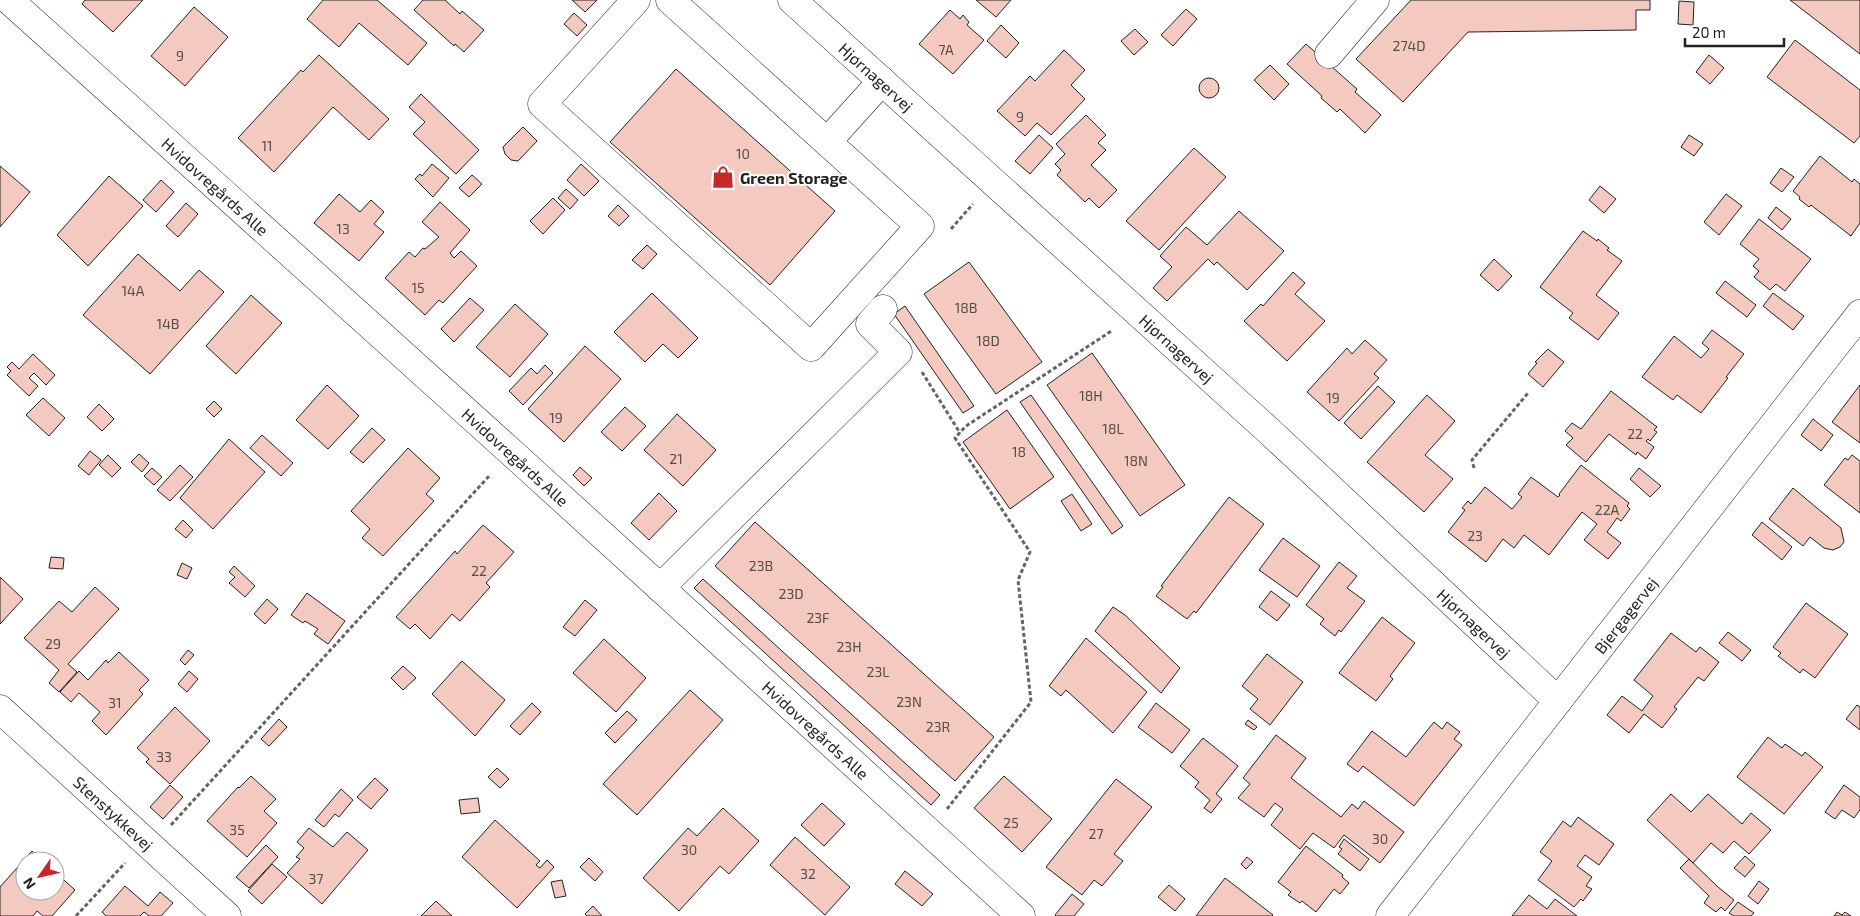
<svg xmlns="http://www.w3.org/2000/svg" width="1860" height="916" viewBox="0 0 1860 916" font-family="'Exo 2',sans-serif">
<rect width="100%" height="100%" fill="#fff"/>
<path fill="#f3c9c0" stroke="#222" d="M85 0H143L113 32 82 4Z
M323 0H377L427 43 408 65 359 23 339 47 307 19Z
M423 0H445L460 14 462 11 484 30 464 52 455 44 454 46 414 10Z
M572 0H597L585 12Z
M976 0H1011L996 17Z
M1411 0H1650V10H1636V30L1468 32 1403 102 1356 59Z
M1790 0H1860V54Z
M1679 1 1694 2 1693 25 1678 24Z
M194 7 228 37 185 86 151 56Z
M1186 9 1197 19 1173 46 1161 35Z
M950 10 960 19 963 15 969 22 967 25 984 40 953 74 919 44Z
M574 13 587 25 577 36 564 24Z
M1001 25 1019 43 1006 58 987 41Z
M1135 29 1148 42 1134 55 1121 41Z
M1795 40 1860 90V136L1854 143 1767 77Z
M1306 44 1357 89 1355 92 1381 115 1365 133 1340 109 1337 112 1321 98 1322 96 1287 64Z
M1064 50 1085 70 1071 85 1085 99 1051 135 1037 123 1025 136 997 111 1030 76 1035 81Z
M319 55 389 119 369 140 333 107 274 172 238 138 301 70 303 72Z
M1709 55 1724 68 1710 84 1696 72Z
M1270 65 1289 84 1274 100 1254 80Z
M676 69 835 211 770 285 610 142Z
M1199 88a10 10 0 1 1 20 0a10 10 0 1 1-20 0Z
M421 94 479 150 456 174 413 134 425 122 409 107Z
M1086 115 1106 135 1098 143 1106 150 1091 165 1117 190 1099 208 1089 198 1085 202 1057 175 1061 170 1055 164 1065 154 1056 144Z
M523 127 537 141 518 161 511 160 505 154 503 147Z
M1039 135 1053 148 1030 174 1015 161Z
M1689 135 1703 144 1694 156 1681 147Z
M1194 148 1226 177 1159 250 1126 221Z
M1820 156 1852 182 1854 179 1860 184V223L1851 236 1811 205 1809 207 1799 199 1800 197 1793 191Z
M432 164 449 178 433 197 415 179 420 174 422 176Z
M581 164 599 181 584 196 567 180Z
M0 166 30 192 0 227Z
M1781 168 1794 177 1782 192 1770 183Z
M472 175 482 184 469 197 459 188Z
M109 176 143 206 88 266 57 235Z
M161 180 174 192 156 212 143 200Z
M1600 186 1616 199 1604 213 1589 200Z
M566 189 578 200 570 209 558 198Z
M339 194 360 212 371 200 384 212 374 224 384 232 359 261 314 223Z
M1726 194 1742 206 1719 235 1704 222Z
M553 198 565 210 543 234 530 221Z
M440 202 470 230 450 253 454 258 461 251 477 266 443 303 439 300 425 315 385 278 409 252 415 257 423 248 425 249 439 237 422 222Z
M186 203 198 214 178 237 166 226Z
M618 205 629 216 619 226 608 216Z
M1776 207 1791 219 1782 230 1768 218Z
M1239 211 1284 251 1247 290 1217 262 1214 265 1208 259 1167 301 1153 288 1172 267 1160 256 1186 227 1207 245Z
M1759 219 1811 259 1785 291 1776 284 1770 290 1754 277 1759 271 1753 266 1759 259 1740 244Z
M1583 231 1597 241 1598 239 1609 248 1607 250 1622 261 1596 295 1619 313 1598 340 1569 318 1573 313 1540 287Z
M647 245 657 254 643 269 632 260Z
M138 254 180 291 199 270 224 292 150 374 83 315Z
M1494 259 1512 276 1498 291 1480 275Z
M969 262 1042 362 996 394 924 294Z
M1293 272 1305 283 1295 294 1325 321 1287 361 1244 321 1261 304 1263 306Z
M1725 281 1756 305 1747 317 1716 293Z
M652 293 698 338 678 358 663 344 645 362 614 332Z
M1773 293 1804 316 1793 330 1763 306Z
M251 295 282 323 236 374 206 346Z
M470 298 484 310 454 342 441 329Z
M515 304 548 334 510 377 476 347Z
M905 306 974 406 963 413 894 314Z
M1712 330 1744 354 1726 377 1728 378 1701 413 1677 395 1673 400 1642 377 1674 336 1701 358 1709 349 1702 343Z
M1365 340 1387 360 1374 374 1379 378 1339 421 1307 392 1347 348 1352 354Z
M585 346 621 379 564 442 528 409Z
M1548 349 1564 362 1543 387 1528 374 1537 363 1535 362Z
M1092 353 1185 485 1140 516 1047 385Z
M33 354 55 375 46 385 34 373 29 378 38 386 29 396 7 375 11 371 7 367 12 362 19 369Z
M545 365 553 373 523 405 509 391 531 368 537 374Z
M327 385 359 416 328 449 296 420Z
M1860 385V443L1832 422Z
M1378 386 1395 402 1361 439 1344 423Z
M1611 391 1657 427 1654 430 1657 432 1650 441 1648 439 1646 441 1654 447 1646 459 1637 452 1636 455 1609 434 1586 462 1566 445 1573 438 1565 431 1572 423 1581 429Z
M1031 395 1123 526 1112 534 1020 402Z
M1427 395 1455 421 1425 455 1453 479 1424 512 1367 462Z
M43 398 65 418 49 436 26 415Z
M214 401 222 409 214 417 206 409Z
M99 404 114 419 102 431 87 417Z
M625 407 646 426 622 451 601 432Z
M1007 410 1054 477 1010 509 963 442Z
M677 414 716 450 683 486 644 450Z
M1813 419 1833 435 1821 451 1801 435Z
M372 428 385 440 363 463 350 452Z
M262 435 293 463 281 476 250 448Z
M229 439 265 472 213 529 180 498Z
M408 448 440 478 426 494 434 501 383 556 362 538 370 529 351 511Z
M90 451 101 460 89 475 78 466Z
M139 454 149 463 142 472 131 462Z
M108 455 121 468 112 477 99 465Z
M1852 455 1860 461V513L1824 485 1845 458 1848 460Z
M180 465 193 477 170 501 157 490Z
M1581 465 1629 503 1627 506 1630 509 1621 521 1617 518 1607 532 1621 543 1608 559 1584 540 1597 524 1582 512 1549 555 1524 535 1514 548 1503 539 1486 562 1448 532 1465 510 1462 508 1468 501 1471 504 1485 487 1512 509 1522 497 1518 494 1531 477 1558 497 1560 495 1559 494Z
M580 467 592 478 584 486 573 475Z
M152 468 162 477 154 485 144 476Z
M1639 468 1661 486 1650 497 1630 479Z
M1793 488 1841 528 1844 542 1840 547 1833 550 1824 548 1810 537 1803 546 1769 519Z
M659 493 677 511 649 540 631 523Z
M1072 494 1092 524 1081 531 1061 501Z
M1229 497 1264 524 1196 613 1194 611 1187 619 1156 596 1163 587 1161 586Z
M183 520 193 530 186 538 175 529Z
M755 522 994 737 955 781 715 566Z
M1762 522 1792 547 1782 560 1752 535Z
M483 525 514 552 486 583 490 587 460 621 452 614 430 639 415 624 410 629 396 617 455 551 457 554Z
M1283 538 1320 566 1297 597 1259 570Z
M51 557 64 558 63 569 49 568Z
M1339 562 1357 576 1347 588 1365 601 1341 632 1339 630 1335 636 1320 624 1324 619 1306 605Z
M182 563 192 568 187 579 177 575Z
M234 566 255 586 245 597 229 583 235 577 229 572Z
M0 577 23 599 0 624Z
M703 579 940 795 931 805 694 588Z
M95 587 119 609 68 664 77 672 59 692 49 683 59 670 24 638 59 601 72 612Z
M1271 591 1290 605 1277 621 1259 607Z
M307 593 345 621 328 644 314 634 318 629 305 621 303 623 291 615Z
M267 599 278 609 265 624 254 614Z
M585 600 597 610 575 636 563 627Z
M1806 603 1848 634 1815 678 1803 669 1800 673 1778 656 1781 653 1773 647Z
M1113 607 1125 615 1180 668 1161 693 1095 631Z
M1382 617 1415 643 1390 676 1393 679 1376 701 1339 673Z
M1728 632 1751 650 1742 661 1719 643Z
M1671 633 1696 652 1700 647 1719 662 1704 681 1698 677 1674 707 1677 709 1662 728 1644 714 1629 733 1607 715 1622 696 1642 711 1653 696 1634 680Z
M1086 638 1147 692 1113 733 1066 690 1061 696 1049 686Z
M604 639 646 678 616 712 573 673Z
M188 650 194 655 185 665 180 660Z
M119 652 149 680 139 690 143 694 106 735 92 721 100 712 79 693 71 702 60 692 79 671 88 680 106 660 108 663Z
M1267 654 1303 682 1270 725 1250 709 1258 699 1242 686Z
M462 661 505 700 475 736 432 694Z
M403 666 416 678 403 690 391 678Z
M189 671 198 679 187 692 178 684Z
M690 690 723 720 637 815 603 784Z
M532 703 541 712 520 735 510 726Z
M1156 703 1190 730 1172 753 1138 727Z
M1857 705 1860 707V730L1846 719Z
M175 707 210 741 170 784 146 762 149 759 137 748Z
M627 711 637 720 615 743 605 733Z
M279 719 287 727 269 746 261 739Z
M1248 720 1257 727 1254 730 1245 724Z
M1434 722 1442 729 1447 722 1460 732 1454 739 1462 745 1414 806 1363 766 1358 772 1347 764 1372 731 1406 757Z
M1276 735 1306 758 1291 778 1341 817 1352 804 1358 809 1364 801 1404 832 1380 863 1344 835 1334 848 1313 833 1300 849 1271 825 1283 809 1275 803 1264 817 1238 798 1250 784 1243 778Z
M1768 737 1782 748 1785 744 1802 756 1805 752 1823 767 1784 814 1737 777Z
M1203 738 1238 766 1216 794 1222 799 1211 813 1204 808 1210 800 1195 787 1199 782 1180 766Z
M497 768 509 779 500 788 488 777Z
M251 776 276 799 264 811 277 823 247 857 207 821 238 787 239 788Z
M1004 776 1052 819 1022 852 974 808Z
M375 778 388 790 371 809 357 797Z
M1116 779 1152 807 1114 854 1123 861 1102 886 1094 880 1082 895 1046 867Z
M170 785 183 797 163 819 150 807Z
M1844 785 1860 797V810L1854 818 1842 810 1835 819 1825 812Z
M341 789 353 800 339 817 335 814 324 827 315 820Z
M1671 794 1691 812 1708 794 1742 824 1751 813 1771 830 1749 854 1734 841 1723 853 1711 843 1693 863 1647 820Z
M478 798 480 812 461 814 459 800Z
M822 803 845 824 824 846 801 825Z
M723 808 759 841 729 874 720 866 679 911 643 878 688 828 697 836Z
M1578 817 1614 844 1599 865 1585 855 1577 866 1592 877 1586 886 1592 889 1583 901 1581 899 1574 907 1538 880 1552 861 1540 852 1563 821 1571 827Z
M495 820 540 861 536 865 540 868 547 860 554 867 517 908 462 857Z
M309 828 333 847 347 832 368 850 322 904 287 873 300 859 296 857 304 848 297 842Z
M795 837 850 887 825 915 770 865Z
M1344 839 1369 859 1360 871 1338 854 1342 849 1339 847Z
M266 845 278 857 249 888 236 877Z
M1306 846 1343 875 1342 877 1349 883 1340 894 1334 889 1316 912 1302 901 1300 903 1288 895 1291 892 1278 882Z
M32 851 42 861H25V891H55V872L75 890 52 916H43L37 911 33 916H0V887Z
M1745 856 1755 865 1745 877 1734 868Z
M1247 857 1253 862 1246 869 1241 864Z
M589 858 603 872 595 881 580 867Z
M1689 859 1718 887 1734 900 1725 911 1721 907 1716 912 1704 903 1709 896 1680 868Z
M272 864 287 877 262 904 248 891Z
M905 871 933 894 922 906 895 884Z
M1225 878 1273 915 1272 916H1196Z
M562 880 566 896 555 898 551 882Z
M1759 881 1769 889 1758 904 1748 896Z
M1169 885 1185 899 1175 911 1158 897Z
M125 886 148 906 160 892 173 903 161 916H149L144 912 140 916H106L102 912Z
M1072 894 1084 904 1074 916H1056L1055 915Z
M1529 895 1547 909 1555 899 1577 916H1512Z
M436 901 452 916H421Z
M1738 902 1754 913 1751 916H1734L1729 913Z
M593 906 602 916H587L585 914Z
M1837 912 1842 915 1845 912 1851 916H1834Z"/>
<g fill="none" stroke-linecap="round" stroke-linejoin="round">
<defs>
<g id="minor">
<path id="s1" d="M9 0 511 452 1021 916"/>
<path d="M636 0 542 104 811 347 920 226 670 0"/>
<path id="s2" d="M792 0 1269 431 1558 701"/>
<path d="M1329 54 1375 0"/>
<path d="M827 142 882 81"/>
<path d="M660 588 898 352 870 324 883 309"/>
<path id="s3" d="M0 709 227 916"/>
<path id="s4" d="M1390 916 1860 314"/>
</g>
</defs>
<use href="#minor" stroke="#222" stroke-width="29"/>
<path stroke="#646464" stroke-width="3" stroke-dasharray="4 2.5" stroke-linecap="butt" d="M951 229 973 204
M922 372 960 433
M1474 468 1472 460 1528 393
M947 809 1031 702 1018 580 1030 552 955 438 966 426 1113 330
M171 825 490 475
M76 916 125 863"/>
<use href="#minor" stroke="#fff" stroke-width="28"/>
</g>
<defs>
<symbol id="shop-bare" viewBox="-9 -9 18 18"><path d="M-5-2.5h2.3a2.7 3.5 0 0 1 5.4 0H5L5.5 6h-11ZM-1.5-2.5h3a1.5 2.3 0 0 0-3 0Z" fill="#c62828" stroke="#fff" stroke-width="2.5" paint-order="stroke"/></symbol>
</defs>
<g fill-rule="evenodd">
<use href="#shop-bare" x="707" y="161" width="32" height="32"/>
</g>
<g text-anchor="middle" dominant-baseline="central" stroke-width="4" stroke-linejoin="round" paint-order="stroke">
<g font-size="14" fill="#564c4a">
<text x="1409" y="45">274D</text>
<text x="946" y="49">7A</text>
<text x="180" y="55">9</text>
<text x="1020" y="116">9</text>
<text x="267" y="145">11</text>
<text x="743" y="153">10</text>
<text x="343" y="228">13</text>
<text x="418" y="287">15</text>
<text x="133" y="290">14A</text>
<text x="966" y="307">18B</text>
<text x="168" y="323">14B</text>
<text x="988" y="340">18D</text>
<text x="1091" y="395">18H</text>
<text x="1333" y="397">19</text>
<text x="556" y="417">19</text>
<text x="1113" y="428">18L</text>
<text x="1635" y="433">22</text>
<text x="1019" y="451">18</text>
<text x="676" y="458">21</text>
<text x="1136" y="460">18N</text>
<text x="1607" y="509">22A</text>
<text x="1475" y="535">23</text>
<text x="761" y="565">23B</text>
<text x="479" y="570">22</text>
<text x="791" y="593">23D</text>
<text x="818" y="617">23F</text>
<text x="53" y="643">29</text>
<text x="849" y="646">23H</text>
<text x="878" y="671">23L</text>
<text x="909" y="701">23N</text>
<text x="115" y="702">31</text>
<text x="938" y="726">23R</text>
<text x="164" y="756">33</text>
<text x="1011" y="822">25</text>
<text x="237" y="829">35</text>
<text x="1096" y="833">27</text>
<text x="1380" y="838">30</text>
<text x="689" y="849">30</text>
<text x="808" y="873">32</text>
<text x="316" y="878">37</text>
</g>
<g font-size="16" fill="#222" stroke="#fff">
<text stroke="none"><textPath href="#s2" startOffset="114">Hjørnagervej</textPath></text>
<text stroke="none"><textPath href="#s1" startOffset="278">Hvidovregårds Alle</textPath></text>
<text stroke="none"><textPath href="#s2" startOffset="519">Hjørnagervej</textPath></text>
<text stroke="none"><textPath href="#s1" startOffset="682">Hvidovregårds Alle</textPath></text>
<text stroke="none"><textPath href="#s4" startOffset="382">Bjergagervej</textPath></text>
<text stroke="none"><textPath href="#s2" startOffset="924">Hjørnagervej</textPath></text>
<text stroke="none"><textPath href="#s1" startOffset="1088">Hvidovregårds Alle</textPath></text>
<text stroke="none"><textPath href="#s3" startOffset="154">Stenstykkevej</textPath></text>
</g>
<g font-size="16" font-weight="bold" fill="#222" stroke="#fff" text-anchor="start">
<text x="740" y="177">Green Storage</text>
</g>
</g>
<g transform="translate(40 876) rotate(236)"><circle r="24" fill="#ffffff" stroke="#a7a7a7"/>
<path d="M0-4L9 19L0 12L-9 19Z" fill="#c62828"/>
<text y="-8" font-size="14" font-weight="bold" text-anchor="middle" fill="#222222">N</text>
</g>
<path d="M1685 38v8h99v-8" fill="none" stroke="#222222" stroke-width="2.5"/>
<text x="1692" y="38" font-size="15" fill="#222222" stroke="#ffffff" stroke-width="4" paint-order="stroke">20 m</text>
</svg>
